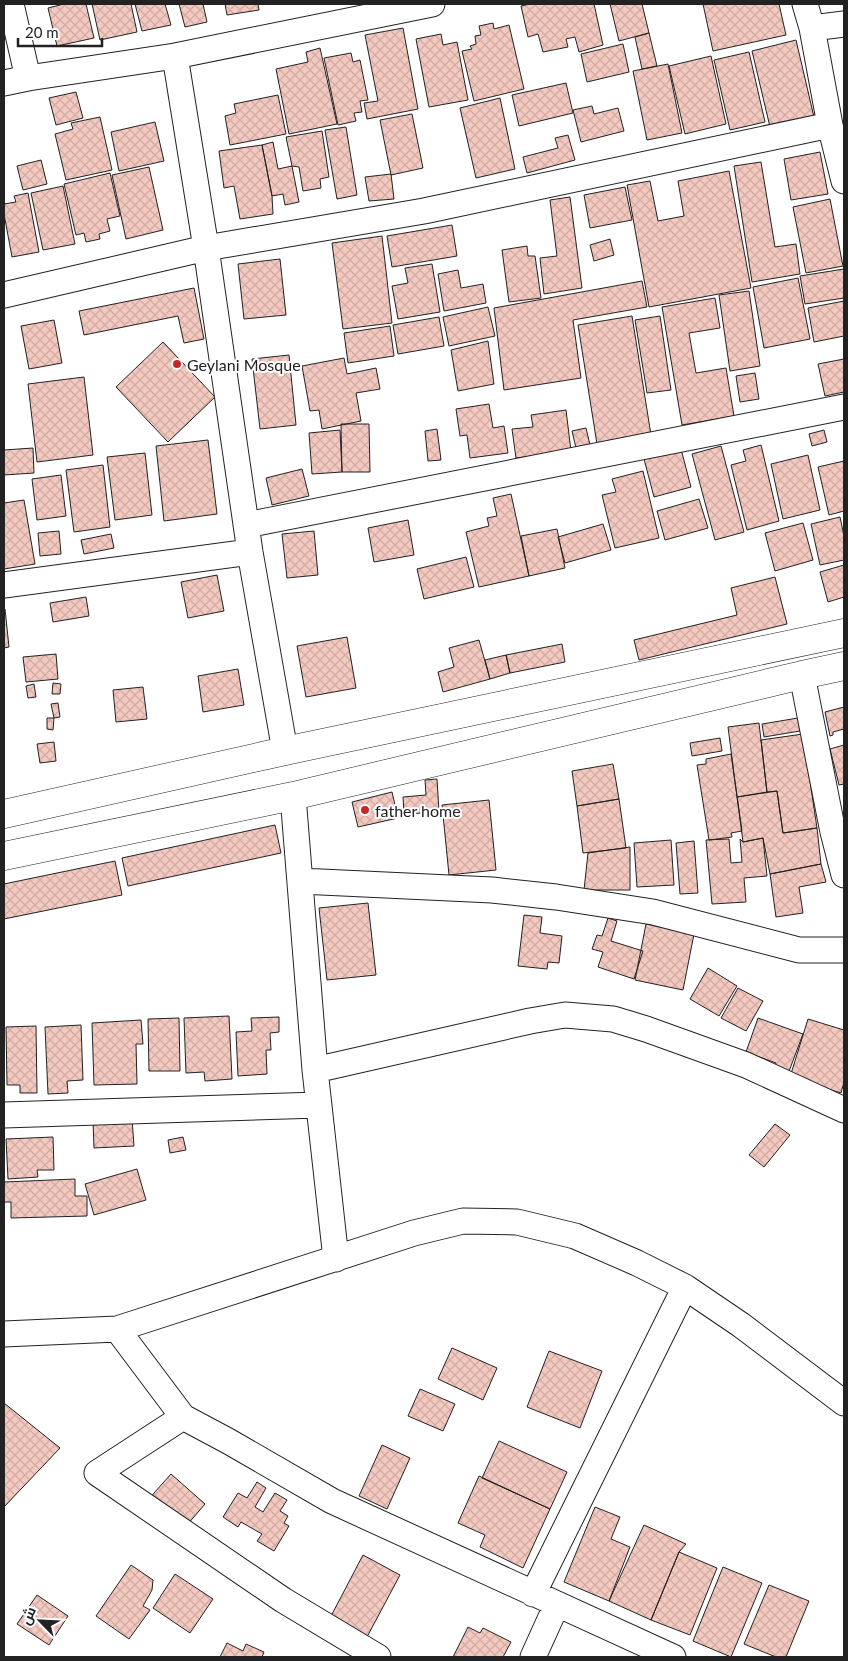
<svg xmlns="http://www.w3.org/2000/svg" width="848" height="1661" viewBox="0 0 848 1661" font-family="Lato,Cairo,sans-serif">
<defs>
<pattern id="building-cross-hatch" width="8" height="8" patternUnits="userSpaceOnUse" patternTransform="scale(1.25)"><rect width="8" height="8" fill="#f3c9c0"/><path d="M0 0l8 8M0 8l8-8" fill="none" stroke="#d0aca5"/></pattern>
</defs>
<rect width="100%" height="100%" fill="#fff"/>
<path fill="url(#building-cross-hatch)" stroke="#222" d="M64 4H86L94 38 57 46 48 8Z
M92 4H131L137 32 100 40Z
M135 4H165L171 25 142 31Z
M179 4H203L207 22 185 27Z
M225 4H258L259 10 227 15Z
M530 4H594L603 45 579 52 575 37 566 39 568 47 543 52 538 34 528 37 521 6Z
M610 4H642L649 33 619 41Z
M703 4H779L786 35 713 51Z
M493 23 494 29 509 25 524 89 474 101 462 51 472 49 470 46 476 44 475 36 481 35 479 26Z
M403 28 418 109 367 119 364 103 378 101 365 35Z
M649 33 657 66 642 69 635 37Z
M441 34 443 45 457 42 468 100 429 107 416 39Z
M796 40 814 117 770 127 752 51Z
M623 44 629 72 587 82 581 54Z
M320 48 337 124 289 134 276 69 308 62 306 52Z
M749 52 765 122 730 130 714 60Z
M351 53 353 62 360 60 368 100 360 101 362 112 354 113 356 121 338 125 324 58Z
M711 56 726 124 685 134 669 66Z
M668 64 682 133 647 140 633 71Z
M566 83 573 113 519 126 512 95Z
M76 92 83 118 56 125 49 98Z
M278 95 286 134 230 145 225 116 236 113 234 104Z
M500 98 515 169 476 178 460 108Z
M592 106 594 114 618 108 624 131 581 142 573 110Z
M412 114 423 168 391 175 380 120Z
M100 117 112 170 66 180 55 134 73 129 71 123Z
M155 122 164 161 119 171 111 132Z
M346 127 357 195 337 199 325 130Z
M322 131 329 177 320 179 321 188 303 191 299 167 292 166 286 137Z
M568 135 575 160 527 173 523 157 558 148 555 138Z
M273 142 278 169 292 166 299 202 285 205 283 194 272 196 262 145Z
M262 145 272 196 273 214 240 219 234 186 224 188 219 151Z
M820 152 828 194 791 200 784 159Z
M41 160 47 184 23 190 17 166Z
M761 162 775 247 796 244 800 274 752 282 734 166Z
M149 167 163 230 126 239 112 175Z
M729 171 751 288 649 307 627 185 650 181 658 221 684 216 678 181Z
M110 173 120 216 107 219 110 231 99 234 100 239 86 242 84 233 76 235 64 184Z
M391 174 394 199 369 201 365 177Z
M63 186 75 244 43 250 31 193Z
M625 187 632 220 590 228 584 195Z
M28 193 39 252 12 257 4 214V204L16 202 14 196Z
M570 197 582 288 544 294 540 258 557 256 550 200Z
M830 199 843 266 806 273 793 207Z
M452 225 457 256 392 267 387 236Z
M382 236 392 323 343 329 332 243Z
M610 239 614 255 594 261 590 245Z
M527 246 528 256H535L541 298 509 302 502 250Z
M280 259 286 315 244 319 238 264Z
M432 264 440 312 398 319 392 286 408 283 405 268Z
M844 269V298L805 304 800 276Z
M458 270 461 288 483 284 486 303 444 311 438 274Z
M798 278 810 339 764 348 753 287Z
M642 281 647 307 573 320 581 378 504 390 494 308Z
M194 288 204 339 184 343 178 316 84 335 79 311Z
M749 291 760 366 730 371 719 295Z
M715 298 720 328 689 333 696 373 726 368 734 416 682 425 662 307Z
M844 301V336L814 342 808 308Z
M488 307 495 336 449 346 443 317Z
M632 316 651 435 597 444 578 325Z
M660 316 671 390 647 393 635 320Z
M439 317 444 346 398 354 393 325Z
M54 320 62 363 29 369 21 326Z
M390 326 394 356 348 363 344 333Z
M488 341 494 384 458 391 451 350Z
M163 342 215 397 168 442 116 387Z
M289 355 296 425 260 429 252 359Z
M344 358 347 374 376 368 380 389 356 393 361 421 322 429 319 410 310 411 302 366Z
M844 359V392L825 396 818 364Z
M755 373 759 399 740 402 736 376Z
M84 377 93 455 37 462 28 384Z
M489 404 493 428 504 426 508 453 470 458 467 435 460 436 456 409Z
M566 410 571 451 516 458 512 429 533 427 531 415Z
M341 424H369L370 472H342Z
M586 428 590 445 576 448 572 431Z
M437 429 441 460 428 461 425 431Z
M340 430 342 472 312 474 309 433Z
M824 430 827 442 812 446 809 434Z
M208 440 217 514 164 521 156 446Z
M761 445 779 521 747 530 731 465 746 461 743 450Z
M721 446 744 532 715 540 692 454Z
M33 448 34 473 4 475V450Z
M681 449 691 487 654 497 644 459Z
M145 453 152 515 115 520 107 457Z
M808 455 820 510 783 519 771 464Z
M844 461V511L829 515 818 467Z
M103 465 110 527 74 532 66 470Z
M302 469 309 496 272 505 266 478Z
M643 471 659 538 615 548 602 495 616 492 612 479Z
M61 475 66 516 37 520 32 479Z
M511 494 529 576 479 587 466 532 489 526 487 518 497 516 493 498Z
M699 499 708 528 665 540 657 511Z
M24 500 35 564 4 569V503Z
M840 517 844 536V560L820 565 811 524Z
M408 520 414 555 374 562 368 528Z
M803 523 813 560 775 571 765 533Z
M603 524 611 550 565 563 558 537Z
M557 529 565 568 529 576 521 536Z
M59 531 61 554 40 556 38 533Z
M314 531 318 575 287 578 282 534Z
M111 534 114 548 84 554 81 540Z
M466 557 474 587 424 599 417 569Z
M844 565V597L828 602 820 572Z
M217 575 224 611 188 618 181 582Z
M775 577 787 624 639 660 634 640 737 615 731 588Z
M86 597 89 616 53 622 50 603Z
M4 609H5L9 647 4 648Z
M347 637 356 688 306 697 297 646Z
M479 640 490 679 443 692 438 672 454 667 449 648Z
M562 644 565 662 510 673 506 655Z
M56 654 58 679 26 682 23 657Z
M506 655 510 673 490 679 485 660Z
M238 669 244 705 203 712 198 676Z
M53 683 61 684 60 694H52Z
M34 684 36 697 28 698 26 686Z
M143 687 147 719 116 722 113 690Z
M58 703 60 717 54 718 51 704Z
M844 707V729L833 732V735L830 736 825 712Z
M47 718H54L53 730 47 729Z
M798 718 800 731 764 737 762 724Z
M759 723 767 792 737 797 728 727Z
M803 734 817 828 783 833 777 791 767 792 761 740Z
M720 738 722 751 692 756 690 743Z
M54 742 56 761 40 763 37 744Z
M844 745V784L839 785 830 749Z
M731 754 742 831 731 833 732 837 709 840 697 765 706 764V759Z
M613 764 619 799 577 806 572 771Z
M437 779 439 812 404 814 403 797 426 795 425 780Z
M777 791 783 833 817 828 821 864 770 874 763 838 743 842 737 797Z
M392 792 398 818 358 827 352 802Z
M619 799 626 848 583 853 577 806Z
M489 800 496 870 449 875 442 805Z
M275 825 281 853 128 886 122 858Z
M763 838 767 876 744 878 746 902 712 904 706 840 729 839 731 863 742 862 740 839 743 842Z
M671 840 674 885 637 887 634 843Z
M694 841 698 893 680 894 676 843Z
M630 847V890H584L588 853Z
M115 861 122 895 4 919V884Z
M821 864 826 882 799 887 803 913 776 917 770 874Z
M368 903 376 975 327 980 319 908Z
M524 915 542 917 540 933 562 936 559 963 548 962 547 969 518 966Z
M608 918 617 921 611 941 643 951 634 979 598 967 603 952 592 949 597 935 602 936Z
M646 924 694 934 683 990 635 980Z
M708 968 737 986 719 1016 690 999Z
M738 988 763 1001 746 1031 721 1018Z
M229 1016 232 1079 205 1081 204 1072 186 1073 184 1018Z
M279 1017V1032L270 1033 271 1050H266L267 1074 238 1076 236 1032 252 1031 251 1018Z
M179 1018 180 1071H149L148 1019Z
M758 1018 803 1034 788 1074 774 1069 776 1063 746 1052Z
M808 1019 844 1030V1082L841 1093 790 1077Z
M141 1020 143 1044H136L137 1084 94 1085 92 1023Z
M81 1025 83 1080 67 1081 68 1093 48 1094 45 1027Z
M36 1026 37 1093H20V1085H7L6 1027Z
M132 1119 134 1146 94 1148 93 1121Z
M775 1124 790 1135 764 1167 749 1155Z
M53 1137 54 1170H37L38 1177 8 1179 6 1139Z
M183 1137 186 1150 170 1153 168 1140Z
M137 1169 146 1200 94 1215 85 1184Z
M75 1179V1196H87V1216L11 1218V1202H4V1182Z
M452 1348 497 1368 483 1400 438 1379Z
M549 1351 602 1371 580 1428 527 1407Z
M420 1389 455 1404 443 1431 408 1416Z
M4 1403 60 1448 4 1507Z
M499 1441 567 1472 550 1509 482 1478Z
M382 1445 410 1458 387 1509 359 1496Z
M171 1474 205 1504 181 1532 146 1502Z
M479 1476 550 1509 523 1568 480 1547 485 1535 458 1523Z
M257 1482 266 1488 255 1507 263 1512 275 1493 287 1500 280 1511 288 1516 284 1523 289 1526 274 1551 257 1541 262 1534 241 1522 238 1527 223 1517 238 1493 247 1498Z
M595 1507 620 1517 611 1539 630 1547 609 1601 564 1582Z
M644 1525 686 1544 679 1552 651 1620 609 1601Z
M679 1552 717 1568 690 1635 651 1620Z
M363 1555 400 1575 367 1637 330 1618Z
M131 1565 153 1580 152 1590 143 1606 150 1610 129 1639 96 1616Z
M723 1567 762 1583 731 1657 693 1641Z
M175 1574 213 1599 190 1633 153 1608Z
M769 1585 809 1601 786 1657H776L744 1644Z
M37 1595 68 1616 49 1645 17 1624Z
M468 1627 480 1633 483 1628 511 1642 503 1657H453Z
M227 1643 243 1651 246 1644 264 1652 262 1657H220Z"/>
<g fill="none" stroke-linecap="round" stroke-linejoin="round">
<defs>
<path id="street" d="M11 4 28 78
M805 4 812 28 830 125 844 181
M812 28 844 24
M175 56 206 248 250 552 285 751
M4 83 28 78 175 56 432 4
M4 295 206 248 424 211 830 125
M246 525 844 407
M4 585 250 552
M802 675 833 832 844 875
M293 796 315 1070 336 1259
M300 881 492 890 556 897 653 912 799 950H844
M315 1070 530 1021 565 1015 613 1019 646 1029 746 1065 844 1110
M4 1115 319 1105
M117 1329 183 1417 228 1441 332 1501 673 1657
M4 1334 117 1329 414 1233 463 1221 517 1222 575 1236 637 1263 685 1287 741 1325 844 1403
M183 1417 97 1473 283 1600 378 1657
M533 1594 685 1287
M533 1657 557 1604"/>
<path id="highway" d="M4 814 285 751 844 633
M4 856 293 796 802 675 844 666"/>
</defs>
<use href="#street" stroke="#222" stroke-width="27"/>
<use href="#highway" stroke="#222" stroke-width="29"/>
<use href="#street" stroke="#fff" stroke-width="25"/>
<use href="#highway" stroke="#fff" stroke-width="28"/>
</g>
<g fill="#c62828" stroke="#fff" stroke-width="2">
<circle cx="177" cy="364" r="5"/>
<circle cx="365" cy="810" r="5"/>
</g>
<g text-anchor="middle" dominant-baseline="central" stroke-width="4" stroke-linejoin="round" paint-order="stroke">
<g font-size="16" fill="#222" stroke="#fff" text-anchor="start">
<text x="187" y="364">Geylani Mosque</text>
<text x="375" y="810">father home</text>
</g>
</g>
<rect width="848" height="1661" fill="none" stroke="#222222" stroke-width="10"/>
<g transform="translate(40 1621) rotate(294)" stroke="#ffffff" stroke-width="4" paint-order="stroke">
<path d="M0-4L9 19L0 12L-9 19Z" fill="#222222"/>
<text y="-8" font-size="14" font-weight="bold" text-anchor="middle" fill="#222222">ش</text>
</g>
<path d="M18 38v8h84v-8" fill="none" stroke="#222222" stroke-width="2.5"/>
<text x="25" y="38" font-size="15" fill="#222222" stroke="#ffffff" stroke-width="4" paint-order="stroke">20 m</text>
</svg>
